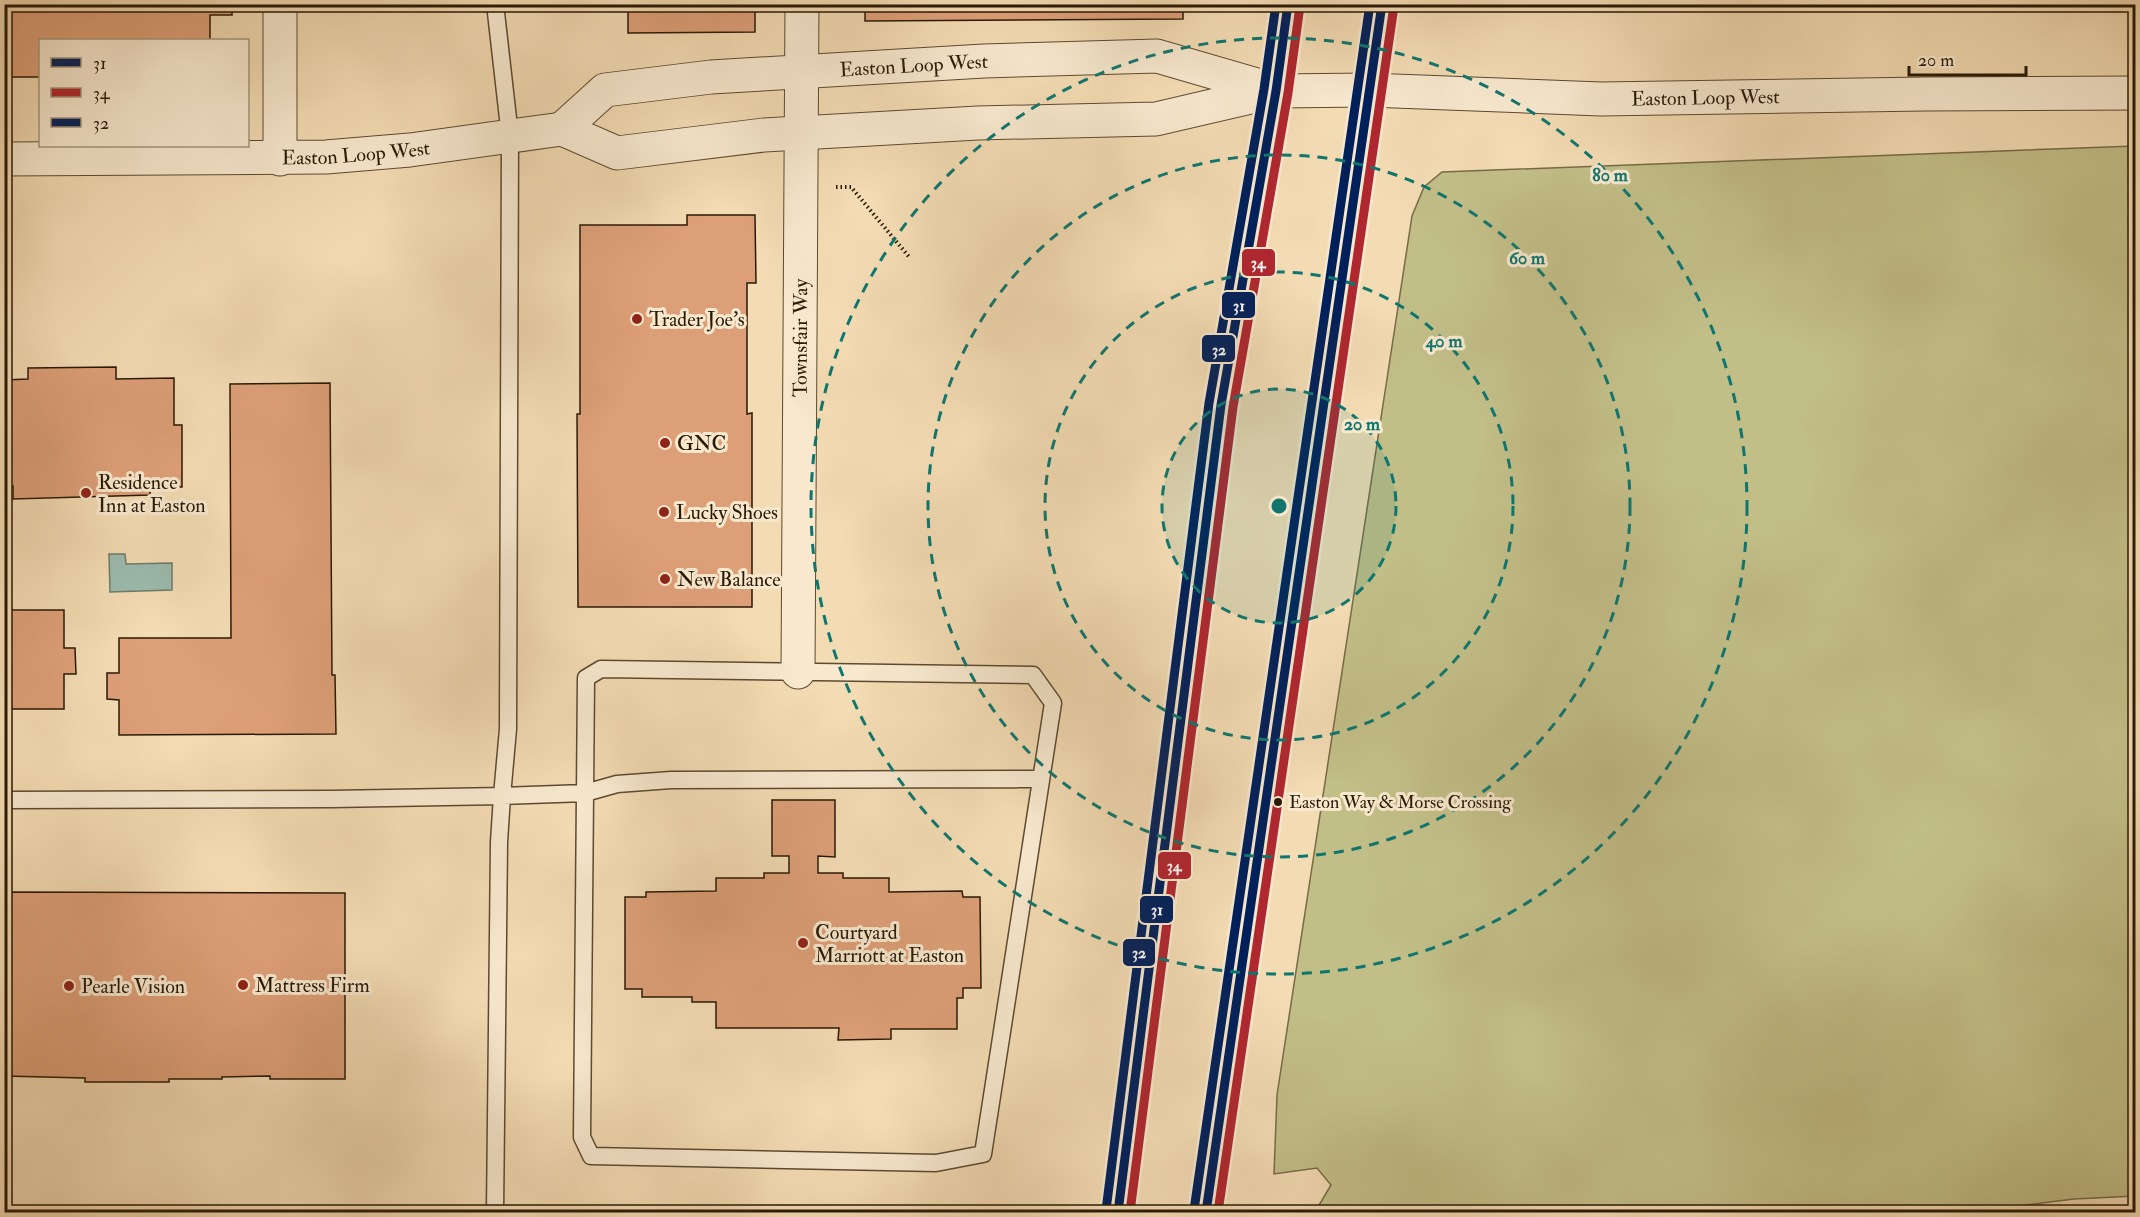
<svg xmlns="http://www.w3.org/2000/svg" width="2140" height="1217" viewBox="0 0 2140 1217" font-family="'IM FELL Double Pica',serif">
<rect width="100%" height="100%" fill="#f3dbb3"/>
<filter id="stains"><feTurbulence type="fractalNoise" baseFrequency=".00333" numOctaves="4"/><feColorMatrix values="0 0 0 0 .2 0 0 0 0 .09 0 0 0 0 .02 0 0 0 .5 -.17"/></filter>
<radialGradient id="worn" r=".72"><stop offset=".6" stop-color="#630" stop-opacity="0"/><stop offset="1" stop-color="#630" stop-opacity=".3"/></radialGradient>
<path fill="#c2be88" stroke="#766c47" stroke-width="1.5" d="M2135 146V1196L2074 1199 1971 1212H1315L1331 1185 1317 1168 1274 1174 1277 1095 1412 216 1424 187 1442 172Z"/>
<path fill="#9bbbad" stroke="#6d7b6a" stroke-width="1.5" d="M109 554H125L126 564 172 563V590L110 592Z"/>
<path fill="#dd9f78" stroke="#291a06" stroke-width="1.5" d="M4 4H232V15H210V40H40V77H4Z
M628 4H755V32L628 33Z
M865 4H1183V19L865 21Z
M687 215H755L756 283H747V414L752 413V607H578L577 414H580V225H687Z
M116 367V379L174 378V425H182V487H150V495L13 499V486H4V380L28 379V368Z
M330 383 332 675H335L336 734 119 735V700L107 699V673H119V638H231L230 384Z
M4 610H64V648H75L76 674H64V709H4Z
M772 800H835V857L818 856V873H843V878H889V892L962 891 963 897H980L981 988H963V998H957V1029H891V1039L838 1040 839 1028H716V1002H692V997H642V989H625V897H646V892L716 891V878H764V873H789V856H772Z
M4 892 345 893V1079H270V1076L222 1077V1079H169V1082H85V1078L4 1076Z"/>
<g fill="none" stroke-linecap="round" stroke-linejoin="round">
<defs>
<path id="service" d="M4 800 332 799 502 796 508 729 510 136 495 4
M495 1212 499 842 502 796 585 793 586 678 601 669 1033 675 1053 703 983 1154 936 1163 591 1156 582 1137 585 793 617 784 671 780 1040 779"/>
<g id="minor">
<path d="M280 4V159"/>
<path id="s1" d="M798 672 802 4"/>
</g>
<g id="tertiary">
<path id="s2" d="M562 129 605 90 711 77 984 61 1157 56 1274 90"/>
<path id="s3" d="M4 159 326 157 410 150 562 129 617 153 764 135 978 123 1156 119 1276 91 1369 90 1601 99 1925 94 2136 93"/>
</g>
<path id="secondary" d="M1118 1212 1221 405 1276 91 1288 4
M1206 1212 1382 4"/>
</defs>
<use href="#service" stroke="#5c4a31" stroke-width="19"/>
<use href="#minor" stroke="#5c4a31" stroke-width="35"/>
<use href="#tertiary" stroke="#5c4a31" stroke-width="35"/>
<use href="#secondary" stroke="#291a06" stroke-width="35"/>
<path stroke="#291a06" stroke-width="4" stroke-dasharray="1.5 3" stroke-linecap="butt" d="M836 187H851L910 258"/>
<use href="#service" stroke="#f7e8ce" stroke-width="16"/>
<use href="#minor" stroke="#f7e8ce" stroke-width="33"/>
<use href="#tertiary" stroke="#f7e8ce" stroke-width="33"/>
<use href="#secondary" stroke="#f7e8ce" stroke-width="33"/>
<defs>
<path id="bus-1" d="M1118 1212 1221 405 1276 91 1288 4
M1206 1212 1382 4"/>
<path id="bus-2" d="M1130 1212 1233 407 1288 93 1300 6
M1218 1212 1394 6"/>
<path id="bus-3" d="M1106 1210 1209 403 1264 89 1276 4
M1194 1210 1370 4"/>
</defs>
<use href="#bus-1" stroke="#f7e8ce" stroke-width="14"/>
<use href="#bus-2" stroke="#f7e8ce" stroke-width="14"/>
<use href="#bus-3" stroke="#f7e8ce" stroke-width="14"/>
<use href="#bus-1" stroke="#00205b" stroke-width="9"/>
<use href="#bus-2" stroke="#af272f" stroke-width="9"/>
<use href="#bus-3" stroke="#00205b" stroke-width="9"/>
</g>
<circle cx="1279" cy="506" r="117" fill="#0f766e" fill-opacity=".12"/>
<g fill="none" stroke="#0f766e" stroke-width="3" stroke-dasharray="10 8">
<circle cx="1279" cy="506" r="117"/>
<circle cx="1279" cy="506" r="234"/>
<circle cx="1279" cy="506" r="351"/>
<circle cx="1279" cy="506" r="468"/>
</g>
<g fill="#8f2418" stroke="#f7e8ce" stroke-width="2">
<circle cx="637" cy="319" r="6"/>
<circle cx="665" cy="443" r="6"/>
<circle cx="86" cy="493" r="6"/>
<circle cx="664" cy="512" r="6"/>
<circle cx="665" cy="579" r="6"/>
<circle cx="803" cy="943" r="6"/>
<circle cx="243" cy="985" r="6"/>
<circle cx="69" cy="986" r="6"/>
</g>
<circle fill="#291a06" stroke="#f7e8ce" stroke-width="2" cx="1278" cy="802" r="5"/>
<g text-anchor="middle" dominant-baseline="central" stroke-width="6" stroke-linejoin="round" paint-order="stroke">
<g font-size="18" fill="#291a06" stroke="#f7e8ce" text-anchor="start">
<text x="1289" y="802">Easton Way &amp; Morse Crossing</text>
</g>
<g font-size="20" fill="#291a06" stroke="#f7e8ce">
<text stroke="none"><textPath href="#s2" startOffset="368">Easton Loop West</textPath></text>
<text stroke="none"><textPath href="#s3" startOffset="1713">Easton Loop West</textPath></text>
<text stroke="none"><textPath href="#s3" startOffset="352">Easton Loop West</textPath></text>
<text stroke="none"><textPath href="#s1" startOffset="334">Townsfair Way</textPath></text>
</g>
<g font-size="20" fill="#291a06" stroke="#f7e8ce" text-anchor="start">
<text x="649" y="319">Trader Joe's</text>
<text x="677" y="443">GNC</text>
<text x="98" y="482">Residence<tspan x="98" dy="23">Inn at Easton</tspan></text>
<text x="676" y="512">Lucky Shoes</text>
<text x="677" y="579">New Balance</text>
<text x="815" y="932">Courtyard<tspan x="815" dy="23">Marriott at Easton</tspan></text>
<text x="255" y="985">Mattress Firm</text>
<text x="81" y="986">Pearle Vision</text>
</g>
</g>
<circle cx="1279" cy="506" r="9" fill="#0f766e" stroke="#f7e8ce" stroke-width="3"/>
<g font-size="18" text-anchor="middle" font-weight="bold" fill="#0f766e" stroke="#f7e8ce" stroke-width="6" stroke-linejoin="round" paint-order="stroke">
<text x="1610" y="181">80 m</text>
<text x="1527" y="264">60 m</text>
<text x="1444" y="347">40 m</text>
<text x="1362" y="430">20 m</text>
</g>
<g stroke="#f7e8ce" stroke-width="2">
<rect x="1241" y="248" width="35" height="29" rx="6" fill="#af272f"/>
<rect x="1221" y="291" width="35" height="28" rx="6" fill="#00205b"/>
<rect x="1201" y="334" width="35" height="29" rx="6" fill="#00205b"/>
<rect x="1157" y="851" width="35" height="29" rx="6" fill="#af272f"/>
<rect x="1139" y="895" width="35" height="29" rx="6" fill="#00205b"/>
<rect x="1122" y="938" width="34" height="29" rx="6" fill="#00205b"/>
</g>
<g font-size="16" text-anchor="middle" font-weight="bold" fill="#fff">
<text x="1258" y="268">34</text>
<text x="1239" y="311">31</text>
<text x="1219" y="355">32</text>
<text x="1174" y="871">34</text>
<text x="1157" y="915">31</text>
<text x="1139" y="958">32</text>
</g>
<rect width="2140" height="1217" fill="none" stroke="#f3dbb3" stroke-width="24"/>
<rect x="6" y="6" width="2128" height="1205" fill="none" stroke="#291a06" stroke-width="3"/>
<rect x="12" y="12" width="2116" height="1193" fill="none" stroke="#291a06" stroke-width="1.5"/>
<rect x="39" y="39" width="210" height="108" fill="#f7e8ce" stroke="#a5967e" stroke-width="1.5"/>
<rect x="51" y="58" width="30" height="9" fill="#00205b" stroke="#a5967e" stroke-width="1.5"/>
<text x="93" y="69" font-size="18" fill="#291a06">31</text>
<rect x="51" y="88" width="30" height="9" fill="#af272f" stroke="#a5967e" stroke-width="1.5"/>
<text x="93" y="99" font-size="18" fill="#291a06">34</text>
<rect x="51" y="118" width="30" height="9" fill="#00205b" stroke="#a5967e" stroke-width="1.5"/>
<text x="93" y="129" font-size="18" fill="#291a06">32</text>
<path d="M1909 66v9h117v-9" fill="none" stroke="#291a06" stroke-width="3"/>
<text x="1918" y="66" font-size="18" fill="#291a06" stroke="#f7e8ce" stroke-width="4.5" paint-order="stroke">20 m</text>
<rect width="100%" height="100%" filter="url(#stains)"/>
<rect width="100%" height="100%" fill="url(#worn)"/>
</svg>
